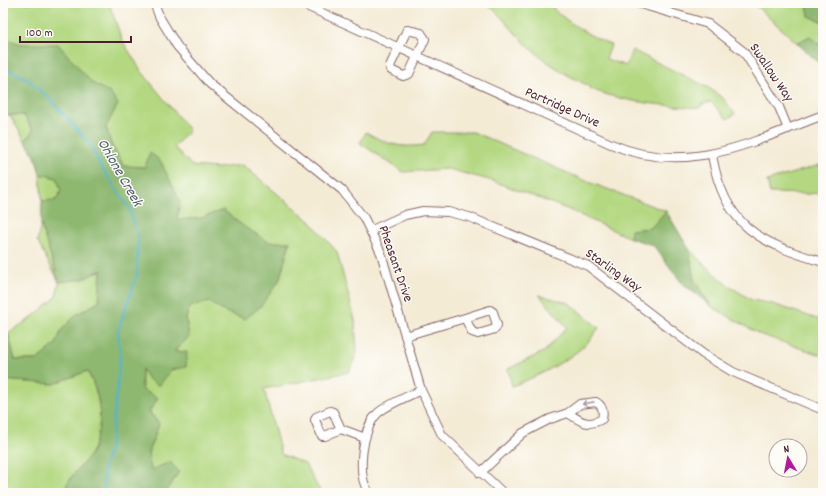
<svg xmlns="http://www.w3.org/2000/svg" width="826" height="496" viewBox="0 0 826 496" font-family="Dekko,sans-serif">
<rect width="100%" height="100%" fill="#fdfcf7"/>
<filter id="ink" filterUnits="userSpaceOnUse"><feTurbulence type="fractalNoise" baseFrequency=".025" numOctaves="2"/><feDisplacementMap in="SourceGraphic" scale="8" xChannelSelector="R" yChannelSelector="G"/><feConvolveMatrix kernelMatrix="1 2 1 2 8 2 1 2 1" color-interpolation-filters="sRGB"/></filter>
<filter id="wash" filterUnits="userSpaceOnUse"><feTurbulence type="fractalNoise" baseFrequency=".012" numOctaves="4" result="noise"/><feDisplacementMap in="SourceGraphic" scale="16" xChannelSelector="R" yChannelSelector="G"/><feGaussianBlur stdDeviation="0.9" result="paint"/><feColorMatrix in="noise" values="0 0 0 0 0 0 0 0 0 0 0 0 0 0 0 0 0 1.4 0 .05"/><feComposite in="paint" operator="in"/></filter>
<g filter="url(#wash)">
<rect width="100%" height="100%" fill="#f4ebd5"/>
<path fill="#b3d881" stroke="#7e7c56" d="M3 3H109L122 40 142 72 189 130 174 147 192 166 218 168 243 165 310 221 337 252 355 320 357 352 349 372 264 389 281 454 305 464 321 493H166L179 471 151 470 148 453 159 424C143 405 141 392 142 368L173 352 189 337 186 319 189 307 209 302 223 311 279 281 290 242 269 243 243 226 223 210 201 218 176 220 169 180 161 162 145 167 124 166 111 144 106 127 3 101Z
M486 3H550L555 7 553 9C572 25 590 36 611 45L606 59 626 66 632 50 709 88 723 98 735 114 727 119 711 102 700 105V108C663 105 623 103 589 88V86C563 74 542 60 522 40 510 28 500 14 486 3Z
M753 3H807L809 16 823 22V43L818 44 810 36 797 43Z
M10 115H24L33 131 25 141Z
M366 132C388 145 399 148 424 145L432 132H473L586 181 666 211 651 228 632 230 630 238 567 209 493 181 448 169 403 172 360 143Z
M823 164V192L809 194 770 193 767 181Z
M40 174 58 178 61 191 56 200 42 201Z
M41 225 59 282 83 279 101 270 99 302 77 314 62 329 56 344 37 360H15L8 333 30 319 56 297 59 282 37 241Z
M689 249 706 266 729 286 752 300 773 304 823 321V356L759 334 711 306 694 280Z
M539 295 569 303 599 328C594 334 589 342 583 347 562 364 537 377 512 386L508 369 545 351 567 327Z
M87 371C101 395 106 431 90 455 81 467 67 478 64 493H3V380L54 384Z"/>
<path fill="#8eb86f" stroke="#6c6c4d" d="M807 3H823V22L809 16Z
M810 36 818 44 823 43V61L818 62 797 43Z
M3 38 22 44H58L92 83 109 92 118 104 106 127 111 144 124 166 145 167 150 152 161 162 180 201 177 220 201 218 223 210 243 226 269 242H290L279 281 260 307 245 319 223 311 209 302 189 307 186 319 189 337 174 351 187 352 186 367 171 370 159 386 147 378 142 369 141 389 158 398 149 412 159 424 148 453 151 470 170 462 179 471 166 493H64C67 477 83 467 91 453 104 428 102 395 87 371L54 384 3 380V333H8L15 360H37L56 344 62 329 77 314 99 302 101 270 83 279 59 282 41 225 42 201 56 200 61 191 57 178 40 174 35 156 25 141 33 131 24 115H3Z
M666 211 689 249 694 280 711 306 682 283 653 245 630 238 631 230 651 228Z"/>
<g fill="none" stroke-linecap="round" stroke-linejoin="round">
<path stroke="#4fb3ce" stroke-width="2" d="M3 67 26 78 50 99 89 143 100 165 129 208 138 236 137 275 118 331 120 355 117 389 110 447 104 467V493"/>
</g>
</g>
<g filter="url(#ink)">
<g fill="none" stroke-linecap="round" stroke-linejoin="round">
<defs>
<path id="minor" d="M154 3 160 18 177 46 210 84 342 190 364 218 381 253 421 390 442 435 503 493
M300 3 611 144C687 177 752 142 823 115
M637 3 708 24 744 52 779 107 788 129
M407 30 421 33 425 39 409 74 403 76 391 70 390 66Z
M712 155C724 226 759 243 823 262
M372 230 405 215 423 211 448 212 469 217 588 266 703 354 733 372 823 410
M490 310 493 312 497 325 495 329 478 334 472 332 465 318Z
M405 336 465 318
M330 411 333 412 341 429 325 436H322L315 420 316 417Z
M341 429 365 438
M480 473 523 433 550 419 568 413 580 404 596 402C603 406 604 411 602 419 588 427 581 422 568 413
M369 493C356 475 362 429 377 414 384 406 411 395 421 390"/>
</defs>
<use href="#minor" stroke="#866666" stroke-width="10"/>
<use href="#minor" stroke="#fff" stroke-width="8"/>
</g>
<defs><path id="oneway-shaft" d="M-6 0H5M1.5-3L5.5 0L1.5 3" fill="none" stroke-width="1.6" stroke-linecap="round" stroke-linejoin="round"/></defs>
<use stroke="#ae9aa0" href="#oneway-shaft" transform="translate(588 403) rotate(169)"/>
</g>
<g text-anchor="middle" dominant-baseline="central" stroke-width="3" stroke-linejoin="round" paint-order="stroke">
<g font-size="14" fill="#4a1f2b" stroke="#fdfcf7">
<text transform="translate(771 73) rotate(56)">Swallow Way</text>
<text transform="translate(562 108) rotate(24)">Partridge Drive</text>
<text transform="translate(395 264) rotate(71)">Pheasant Drive</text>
<text transform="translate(613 271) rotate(35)">Starling Way</text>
</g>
<g font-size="15" font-style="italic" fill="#4c5a6c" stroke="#fdfcf7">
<text transform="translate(119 173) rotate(60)">Ohlone Creek</text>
</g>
</g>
<rect width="826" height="496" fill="none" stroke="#fdfcf7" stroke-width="16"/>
<g transform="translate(788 458) rotate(350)"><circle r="19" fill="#fdfcf7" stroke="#b5a4a5"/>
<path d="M0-3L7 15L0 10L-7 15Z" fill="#b5179e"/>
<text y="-6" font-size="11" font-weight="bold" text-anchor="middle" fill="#4a1f2b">N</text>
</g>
<path d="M20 36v6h111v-6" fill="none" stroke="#4a1f2b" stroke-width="2"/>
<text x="26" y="36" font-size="12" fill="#4a1f2b" stroke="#fdfcf7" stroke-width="3" paint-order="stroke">100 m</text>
</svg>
